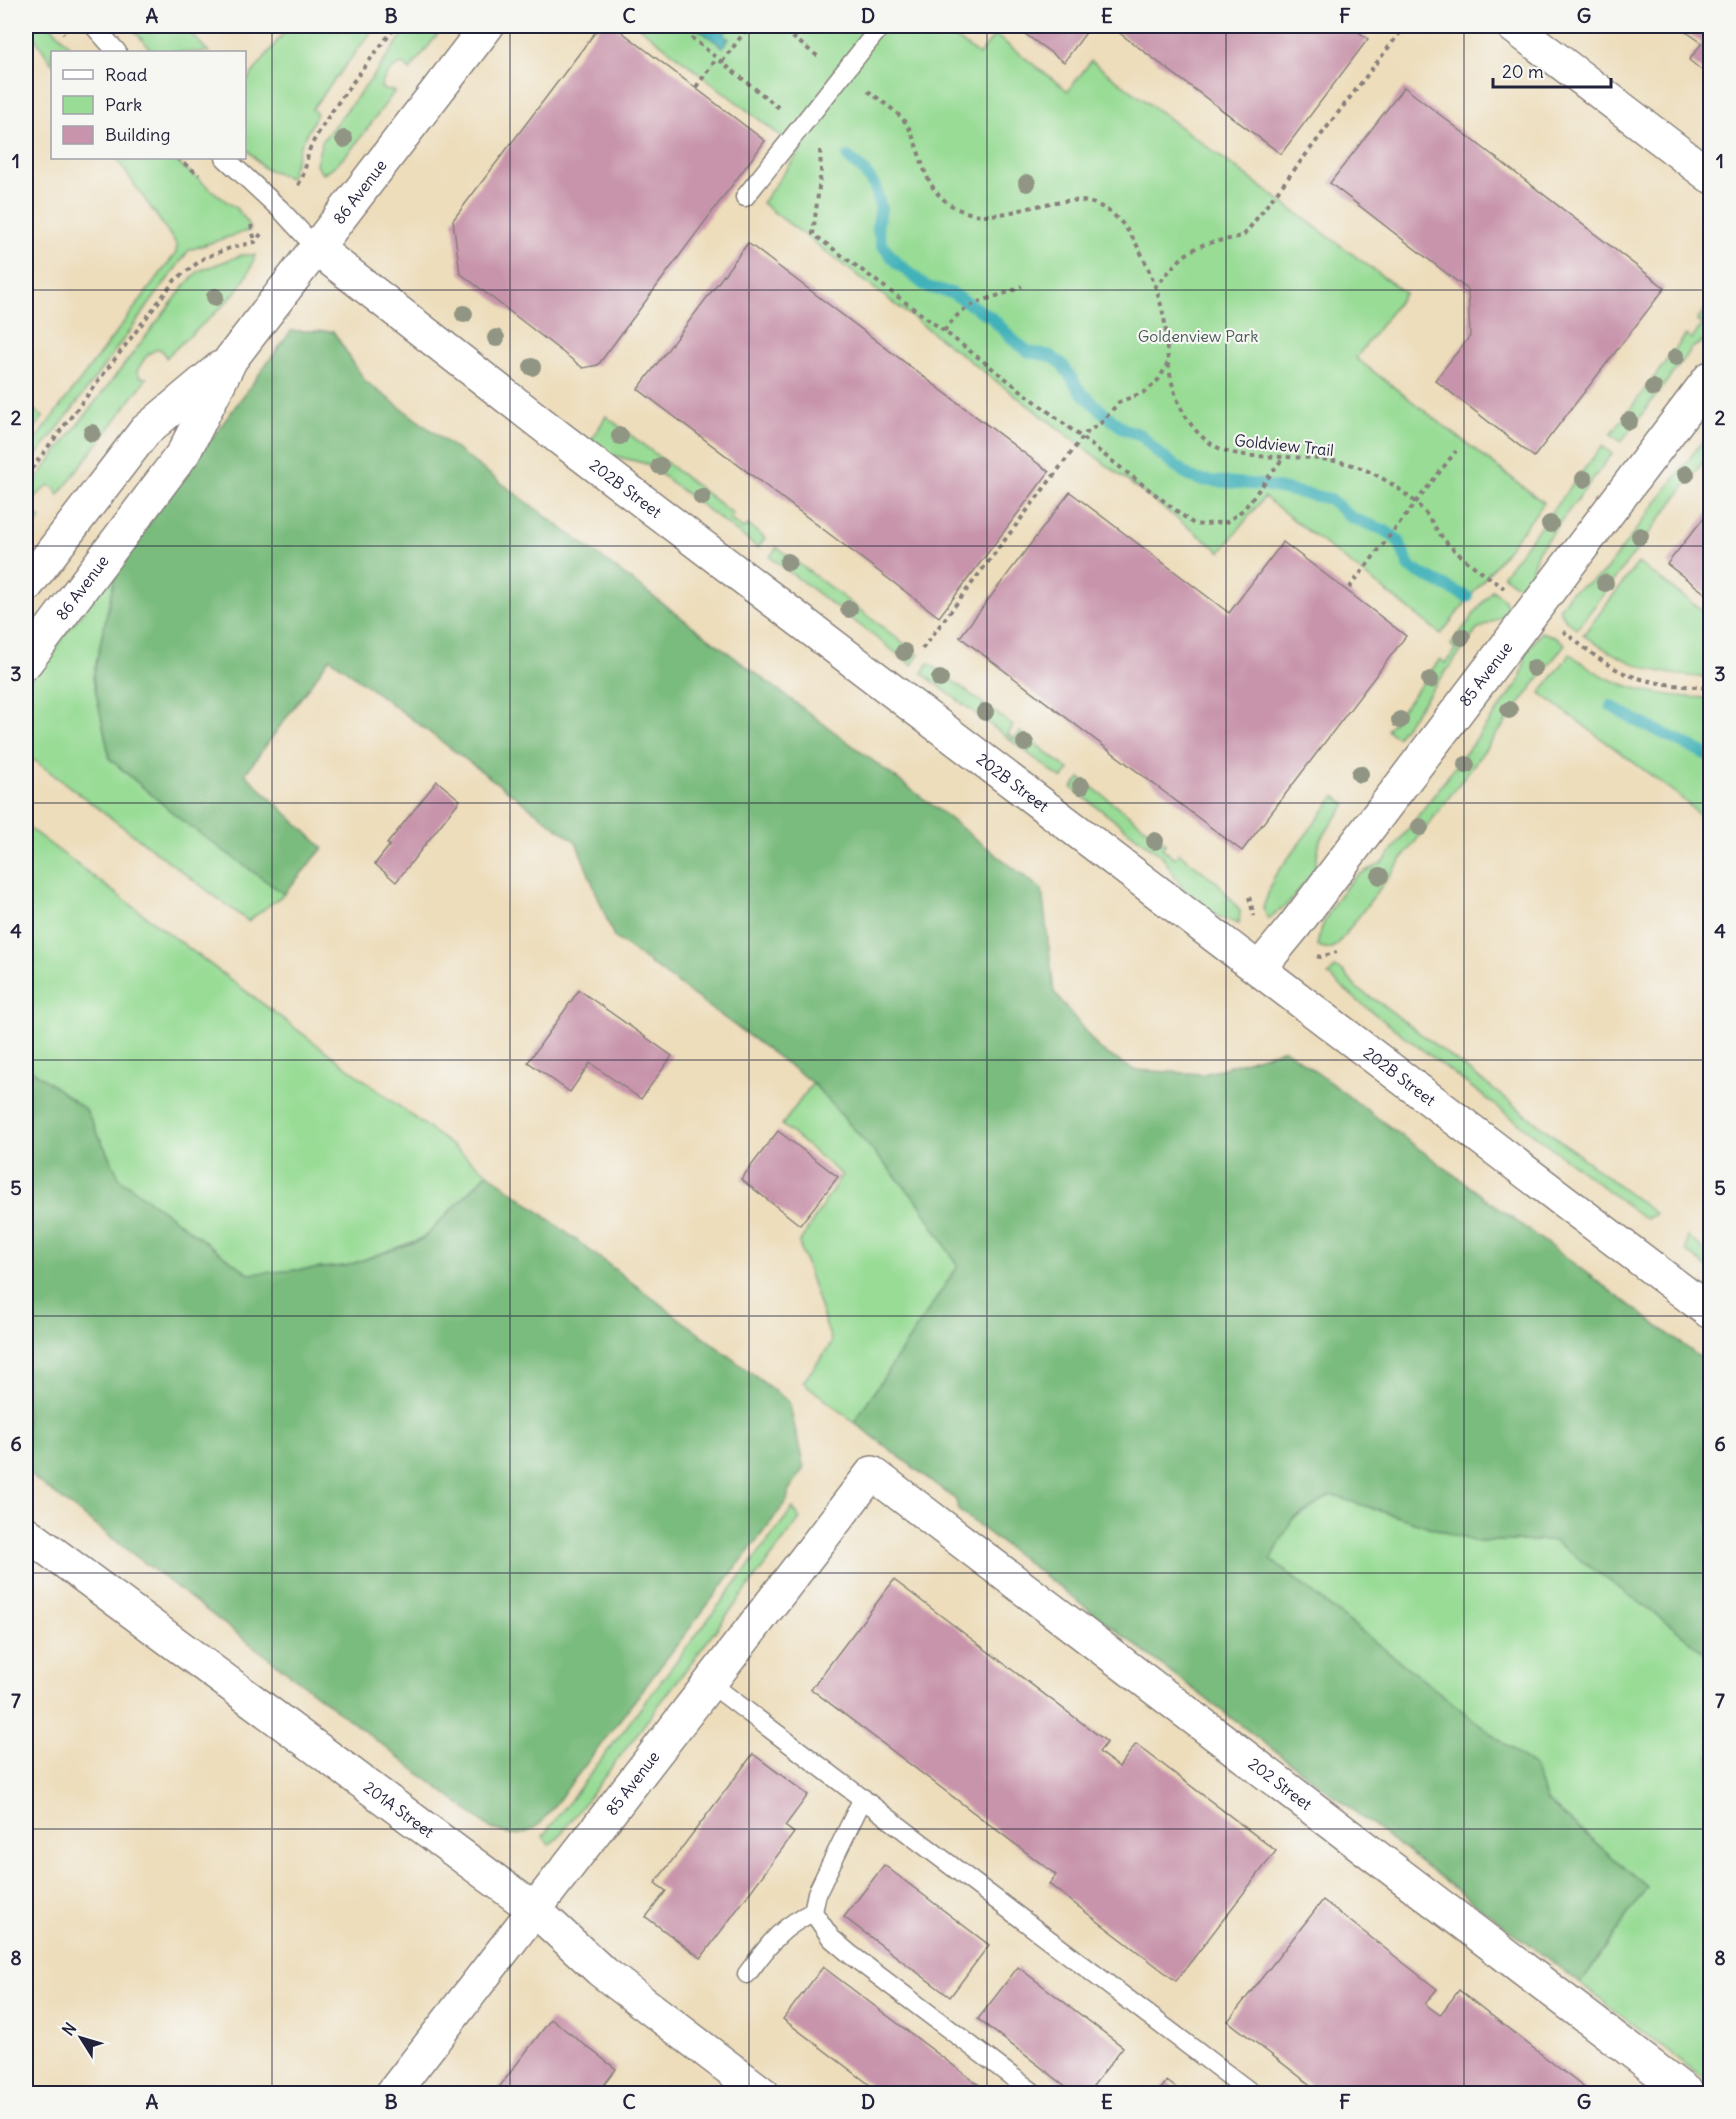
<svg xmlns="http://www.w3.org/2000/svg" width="1736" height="2119" viewBox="0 0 1736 2119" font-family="Delius,sans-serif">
<rect width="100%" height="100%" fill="#f6f6f2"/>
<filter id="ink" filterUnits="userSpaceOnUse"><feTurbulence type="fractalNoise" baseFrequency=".0167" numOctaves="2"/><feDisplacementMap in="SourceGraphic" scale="12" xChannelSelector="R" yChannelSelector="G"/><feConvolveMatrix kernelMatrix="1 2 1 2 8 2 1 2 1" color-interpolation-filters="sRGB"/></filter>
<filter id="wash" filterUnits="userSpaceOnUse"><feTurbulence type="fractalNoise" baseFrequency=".008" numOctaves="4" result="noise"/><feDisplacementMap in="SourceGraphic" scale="24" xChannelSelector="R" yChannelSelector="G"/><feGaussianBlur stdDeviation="1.35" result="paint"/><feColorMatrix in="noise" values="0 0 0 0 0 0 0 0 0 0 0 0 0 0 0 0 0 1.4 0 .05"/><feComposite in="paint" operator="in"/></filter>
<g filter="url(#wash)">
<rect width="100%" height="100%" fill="#edddbb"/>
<path fill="#98dc95" stroke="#5d7f68" stroke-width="1.5" d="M27 26H51L75 52H52V64Z
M130 26H183L209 52H153Z
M289 26H376L312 109 317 114 300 147 290 178 264 168 244 146 245 83Z
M409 26H444L410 70 404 64C392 66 384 76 381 87L384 90 395 91C376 115 349 161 322 174L316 164 322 141 369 82Z
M638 26H910L923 36 932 26H939L979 55 995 35 1068 91 1091 61 1405 293 1356 358 1544 503 1441 634 1264 497 1221 552 762 203 800 151Z
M116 158H172L223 199 236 208 246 220 250 230 189 250 62 423 26 468V452L176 253 177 245Z
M242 255H255C246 297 195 327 166 358L164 352 159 349C149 350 142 362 137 371L140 377 147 378 58 496 55 489 49 485C40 492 31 500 30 512L41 518 26 538V492L187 283 199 271Z
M1710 303V337L1692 348 1621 442 1611 434 1686 335 1692 339 1702 325 1697 321Z
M26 410 36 411 43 417 26 441Z
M606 416 733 514 730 519 743 529 748 525 765 538 758 548 647 464 611 455 591 441Z
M1710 431V453L1577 629 1566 620 1559 609 1571 592 1599 577 1606 570Z
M1602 446 1612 454 1538 551 1533 565 1529 587 1514 584 1503 575Z
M777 547 919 655 912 665 770 557Z
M1638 563 1710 616V677C1659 677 1625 664 1583 635Z
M117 567 93 678 110 759 180 819 284 894 248 921 26 754V685Z
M1492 590 1503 598 1509 610 1508 613 1477 630 1397 737 1387 730 1440 659 1445 663 1456 650 1451 645Z
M1541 632 1553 636 1565 644 1337 945 1329 949 1317 946C1320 924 1336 897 1352 880 1360 872 1374 868 1384 861L1520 681 1527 651Z
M1570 654C1581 662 1593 671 1605 677 1639 693 1674 697 1710 698V825L1679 796 1540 693Z
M929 663 1013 726 1008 734 1014 739 1020 732 1069 770 1062 779 922 673Z
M1080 778 1166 843 1162 848 1175 858 1179 853 1218 883 1240 911 1239 924 1217 916 1184 891 1163 857 1072 788Z
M1335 796 1346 804 1320 840 1314 871 1290 902 1268 919 1263 908 1274 877Z
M26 826 488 1173 423 1238 346 1266 249 1274 120 1179 86 1110 26 1066Z
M1335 968 1343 971 1356 988 1383 1005 1656 1214 1645 1219 1358 1001 1328 975Z
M813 1083 919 1203 958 1266 854 1422 803 1382 832 1343 799 1243 842 1175 782 1125Z
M1688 1237 1710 1254V1270L1686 1251Z
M1331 1495 1473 1541H1554L1669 1624 1710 1658V2083L1581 1984 1647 1887 1547 1801 1534 1767 1271 1560 1292 1520Z
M793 1508 800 1519 561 1834 549 1845 543 1836Z"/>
<path fill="#7abc7e" stroke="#4e6f5c" stroke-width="1.5" d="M291 331H333L365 381 932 805 1042 890 1054 992 1100 1050 1134 1070 1204 1074 1285 1049 1710 1365V1658L1669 1624 1554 1541H1473L1331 1495 1292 1520 1271 1560 1534 1767 1547 1801 1647 1887 1581 1984 958 1510 956 1500 854 1422 958 1266 919 1203 813 1083 614 937 576 842 330 658 245 774 323 848 284 894 180 819 110 759 93 678 117 567Z
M26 1066 86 1110 120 1179 249 1274 346 1266 423 1239 488 1173 789 1402 804 1468 789 1490 787 1501 541 1823C521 1839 515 1836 492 1829L26 1472Z"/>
<path fill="#42b2ba" stroke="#326a7a" stroke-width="1.5" d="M694 26H725L728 28 724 35 729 39 723 47Z"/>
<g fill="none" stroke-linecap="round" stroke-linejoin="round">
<path stroke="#42b2ba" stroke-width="12" d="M848 157 864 171 875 187 881 208 877 227 882 245 896 262 927 287 952 293 992 318 1013 340 1029 352 1051 356 1062 364 1080 391 1106 415 1124 429 1141 435 1157 452 1189 476 1199 480 1263 485 1330 499 1352 518 1384 530 1398 540 1410 568 1467 597
M1611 706 1629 717 1710 756"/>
</g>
<g id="blocks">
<path fill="#c894ab" d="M600 26H614L765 141 598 365 583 368 460 273 453 220Z
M1014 26H1091L1064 62Z
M1110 26H1350L1368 39 1281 154Z
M1678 26H1710V77L1689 60 1702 43Z
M1404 87 1665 288 1534 457 1435 380 1470 336 1468 290 1330 183Z
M748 243 1049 472 939 617 638 389Z
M1070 492 1229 613 1283 542 1406 636 1242 851 960 637Z
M1710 510V597L1667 564Z
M437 781 460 800 396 882 375 864 390 845 387 844Z
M579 990 672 1056 641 1099 590 1063 570 1092 528 1062Z
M778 1131 838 1177 800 1225 741 1179Z
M894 1580 1107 1742 1099 1752 1119 1767 1136 1744 1276 1851 1176 1981 1049 1884 1056 1875 811 1689Z
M753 1754 808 1795 785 1826 794 1833 701 1958 646 1917 666 1891 655 1883Z
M884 1865 989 1945 950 1997 844 1917Z
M1323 1900 1437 1989 1425 2004 1440 2015 1459 1990 1592 2094H1322L1228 2021Z
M823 1967 991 2094H882L783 2019Z
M1018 1967 1123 2047 1087 2094H1076L978 2019Z
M551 2019 616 2069 597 2094H494Z
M1167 2081 1184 2094H1157Z"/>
</g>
</g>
<g filter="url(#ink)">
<use href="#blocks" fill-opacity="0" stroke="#88807b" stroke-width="1.5"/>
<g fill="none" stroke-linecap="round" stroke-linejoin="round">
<defs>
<path id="lane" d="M94 26 117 52
M225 158 280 209 316 248
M745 197 881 26
M711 1684 1253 2094
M863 1798 817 1893 813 1912 831 1938 851 1955 1035 2094
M747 1974C769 1945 779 1928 813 1912"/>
<g id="street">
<path d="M1513 26 1710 176"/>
<path id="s1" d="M316 248 561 439 1710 1312"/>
<path id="s2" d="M1259 969 1295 925 1710 378"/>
<path id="s3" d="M26 1533 535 1910 600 1970 763 2094"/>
<path id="s4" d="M392 2094 872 1473 1688 2094"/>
</g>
<g id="secondary">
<path d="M26 586 145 431 220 368"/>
<path id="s5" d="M26 662 184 452 231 359 487 26"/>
</g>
</defs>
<use href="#lane" stroke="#88807b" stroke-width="21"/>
<use href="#street" stroke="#88807b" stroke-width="36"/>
<use href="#secondary" stroke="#88807b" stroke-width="36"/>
<path stroke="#88807b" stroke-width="4" stroke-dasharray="4.5 4.5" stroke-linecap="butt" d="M57 26 64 34
M677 26 779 108
M778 26 820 58
M722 62 749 26
M696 87 717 58
M868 91C881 101 901 113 909 128 924 158 922 190 956 208 1008 235 1070 171 1118 219 1139 239 1159 291 1164 318 1167 332 1166 346 1168 360 1171 389 1182 421 1206 440 1228 458 1258 456 1285 457 1314 458 1344 459 1370 472 1391 482 1414 498 1428 516 1435 527 1441 537 1450 546 1465 561 1486 575 1504 588
M820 150 821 171 813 234 944 331 1195 525 1227 522 1244 509 1283 458
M177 158 199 175
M298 185C308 171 305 155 313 142 337 100 367 64 396 26
M251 225 255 241
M1154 288C1170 272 1181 253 1203 245 1216 240 1231 240 1244 235L1405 26
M944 331C949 325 954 318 960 313 977 298 1003 297 1022 286
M26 476 175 280 204 258 230 248 255 242 261 234
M1349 588 1456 451
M1563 631C1581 645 1599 661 1620 671 1646 684 1681 686 1710 688
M922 649 1086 433 1102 422 1119 402 1147 391 1159 379 1168 363
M1249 897 1254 916
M1317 956 1320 957 1337 952"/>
<use href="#lane" stroke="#fff" stroke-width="18"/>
<use href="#street" stroke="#fff" stroke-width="33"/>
<use href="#secondary" stroke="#fff" stroke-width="33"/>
</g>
<g fill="#919583">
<circle cx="344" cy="139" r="9"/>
<circle cx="1027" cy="183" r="9"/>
<circle cx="215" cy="297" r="9"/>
<circle cx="464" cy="314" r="9"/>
<circle cx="496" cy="338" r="9"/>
<circle cx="1676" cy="357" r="9"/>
<circle cx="532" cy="367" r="9"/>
<circle cx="1653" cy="388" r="9"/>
<circle cx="1629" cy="421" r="9"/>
<circle cx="92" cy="433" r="9"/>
<circle cx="620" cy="436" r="9"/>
<circle cx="660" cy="466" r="9"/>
<circle cx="1686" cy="474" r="9"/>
<circle cx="1584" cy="479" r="9"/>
<circle cx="702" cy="497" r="9"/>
<circle cx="1550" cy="524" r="9"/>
<circle cx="1640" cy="536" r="9"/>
<circle cx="788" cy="562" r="9"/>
<circle cx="1605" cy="583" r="9"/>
<circle cx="849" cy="609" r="9"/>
<circle cx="1462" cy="637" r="9"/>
<circle cx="904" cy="652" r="9"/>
<circle cx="1534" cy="668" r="9"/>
<circle cx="940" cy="679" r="9"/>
<circle cx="1430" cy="680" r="9"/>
<circle cx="1509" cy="710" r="9"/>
<circle cx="985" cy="712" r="9"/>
<circle cx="1400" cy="720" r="9"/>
<circle cx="1025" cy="743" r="9"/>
<circle cx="1466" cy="765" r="9"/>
<circle cx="1360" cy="774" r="9"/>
<circle cx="1081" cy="786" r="9"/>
<circle cx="1420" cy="827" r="9"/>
<circle cx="1155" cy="841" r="9"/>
<circle cx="1380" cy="876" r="9"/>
</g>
</g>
<path fill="none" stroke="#22223b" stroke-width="1.5" stroke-opacity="0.55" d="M272 26V2094M510 26V2094M749 26V2094M987 26V2094M1226 26V2094M1464 26V2094M26 290H1710M26 546H1710M26 803H1710M26 1060H1710M26 1316H1710M26 1573H1710M26 1829H1710"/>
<g text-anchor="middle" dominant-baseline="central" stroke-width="4.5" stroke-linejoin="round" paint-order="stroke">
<g font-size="16" fill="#22223b" stroke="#f6f6f2">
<text stroke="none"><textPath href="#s5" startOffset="578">86 Avenue</textPath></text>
<text transform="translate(1284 445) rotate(6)">Goldview Trail</text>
<text stroke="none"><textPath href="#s1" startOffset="392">202B Street</textPath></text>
<text stroke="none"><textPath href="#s5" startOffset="93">86 Avenue</textPath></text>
<text stroke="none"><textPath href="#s2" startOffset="372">85 Avenue</textPath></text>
<text stroke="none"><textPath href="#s1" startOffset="878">202B Street</textPath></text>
<text stroke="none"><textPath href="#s1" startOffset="1364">202B Street</textPath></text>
<text stroke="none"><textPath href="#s4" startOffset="1298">202 Street</textPath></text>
<text stroke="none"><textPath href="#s4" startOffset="393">85 Avenue</textPath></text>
<text stroke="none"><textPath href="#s3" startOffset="464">201A Street</textPath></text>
</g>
<g font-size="16" fill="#455a56" stroke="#f6f6f2">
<text x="1198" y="336">Goldenview Park</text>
</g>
</g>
<rect width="1736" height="2119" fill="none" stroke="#f6f6f2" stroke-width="66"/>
<rect x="51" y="51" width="195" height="108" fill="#f6f6f2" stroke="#a1a1a9" stroke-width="1.5"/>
<rect x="63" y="70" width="30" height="9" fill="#ffffff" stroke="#a1a1a9" stroke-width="1.5"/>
<text x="105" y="81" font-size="18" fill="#22223b">Road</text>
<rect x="63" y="96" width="30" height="18" fill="#98dc95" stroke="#a1a1a9" stroke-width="1.5"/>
<text x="105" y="111" font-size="18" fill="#22223b">Park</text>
<rect x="63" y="126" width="30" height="18" fill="#c894ab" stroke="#a1a1a9" stroke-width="1.5"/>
<text x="105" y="141" font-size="18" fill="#22223b">Building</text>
<g transform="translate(81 2038) rotate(307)" stroke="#f6f6f2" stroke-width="4.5" paint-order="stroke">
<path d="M0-4.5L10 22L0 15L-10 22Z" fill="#22223b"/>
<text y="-9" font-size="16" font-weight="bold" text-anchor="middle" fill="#22223b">N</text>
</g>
<path d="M1493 78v9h118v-9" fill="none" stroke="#22223b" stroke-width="3"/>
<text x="1502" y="78" font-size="18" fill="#22223b" stroke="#f6f6f2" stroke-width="4.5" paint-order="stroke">20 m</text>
<rect x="33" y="33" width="1670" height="2053" fill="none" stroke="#22223b" stroke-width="2"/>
<g font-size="20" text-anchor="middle" font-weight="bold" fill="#22223b">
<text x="152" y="23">A</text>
<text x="391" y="23">B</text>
<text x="629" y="23">C</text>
<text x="868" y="23">D</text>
<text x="1107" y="23">E</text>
<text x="1345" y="23">F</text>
<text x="1584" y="23">G</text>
<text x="16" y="168">1</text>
<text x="1720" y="168">1</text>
<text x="16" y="425">2</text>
<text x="1720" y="425">2</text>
<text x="16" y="681">3</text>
<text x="1720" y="681">3</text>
<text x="16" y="938">4</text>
<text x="1720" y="938">4</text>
<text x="16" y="1195">5</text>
<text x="1720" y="1195">5</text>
<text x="16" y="1451">6</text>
<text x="1720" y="1451">6</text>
<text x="16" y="1708">7</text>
<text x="1720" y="1708">7</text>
<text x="16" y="1965">8</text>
<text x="1720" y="1965">8</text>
<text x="152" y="2109">A</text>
<text x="391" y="2109">B</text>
<text x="629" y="2109">C</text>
<text x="868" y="2109">D</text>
<text x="1107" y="2109">E</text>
<text x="1345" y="2109">F</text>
<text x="1584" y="2109">G</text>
</g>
</svg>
